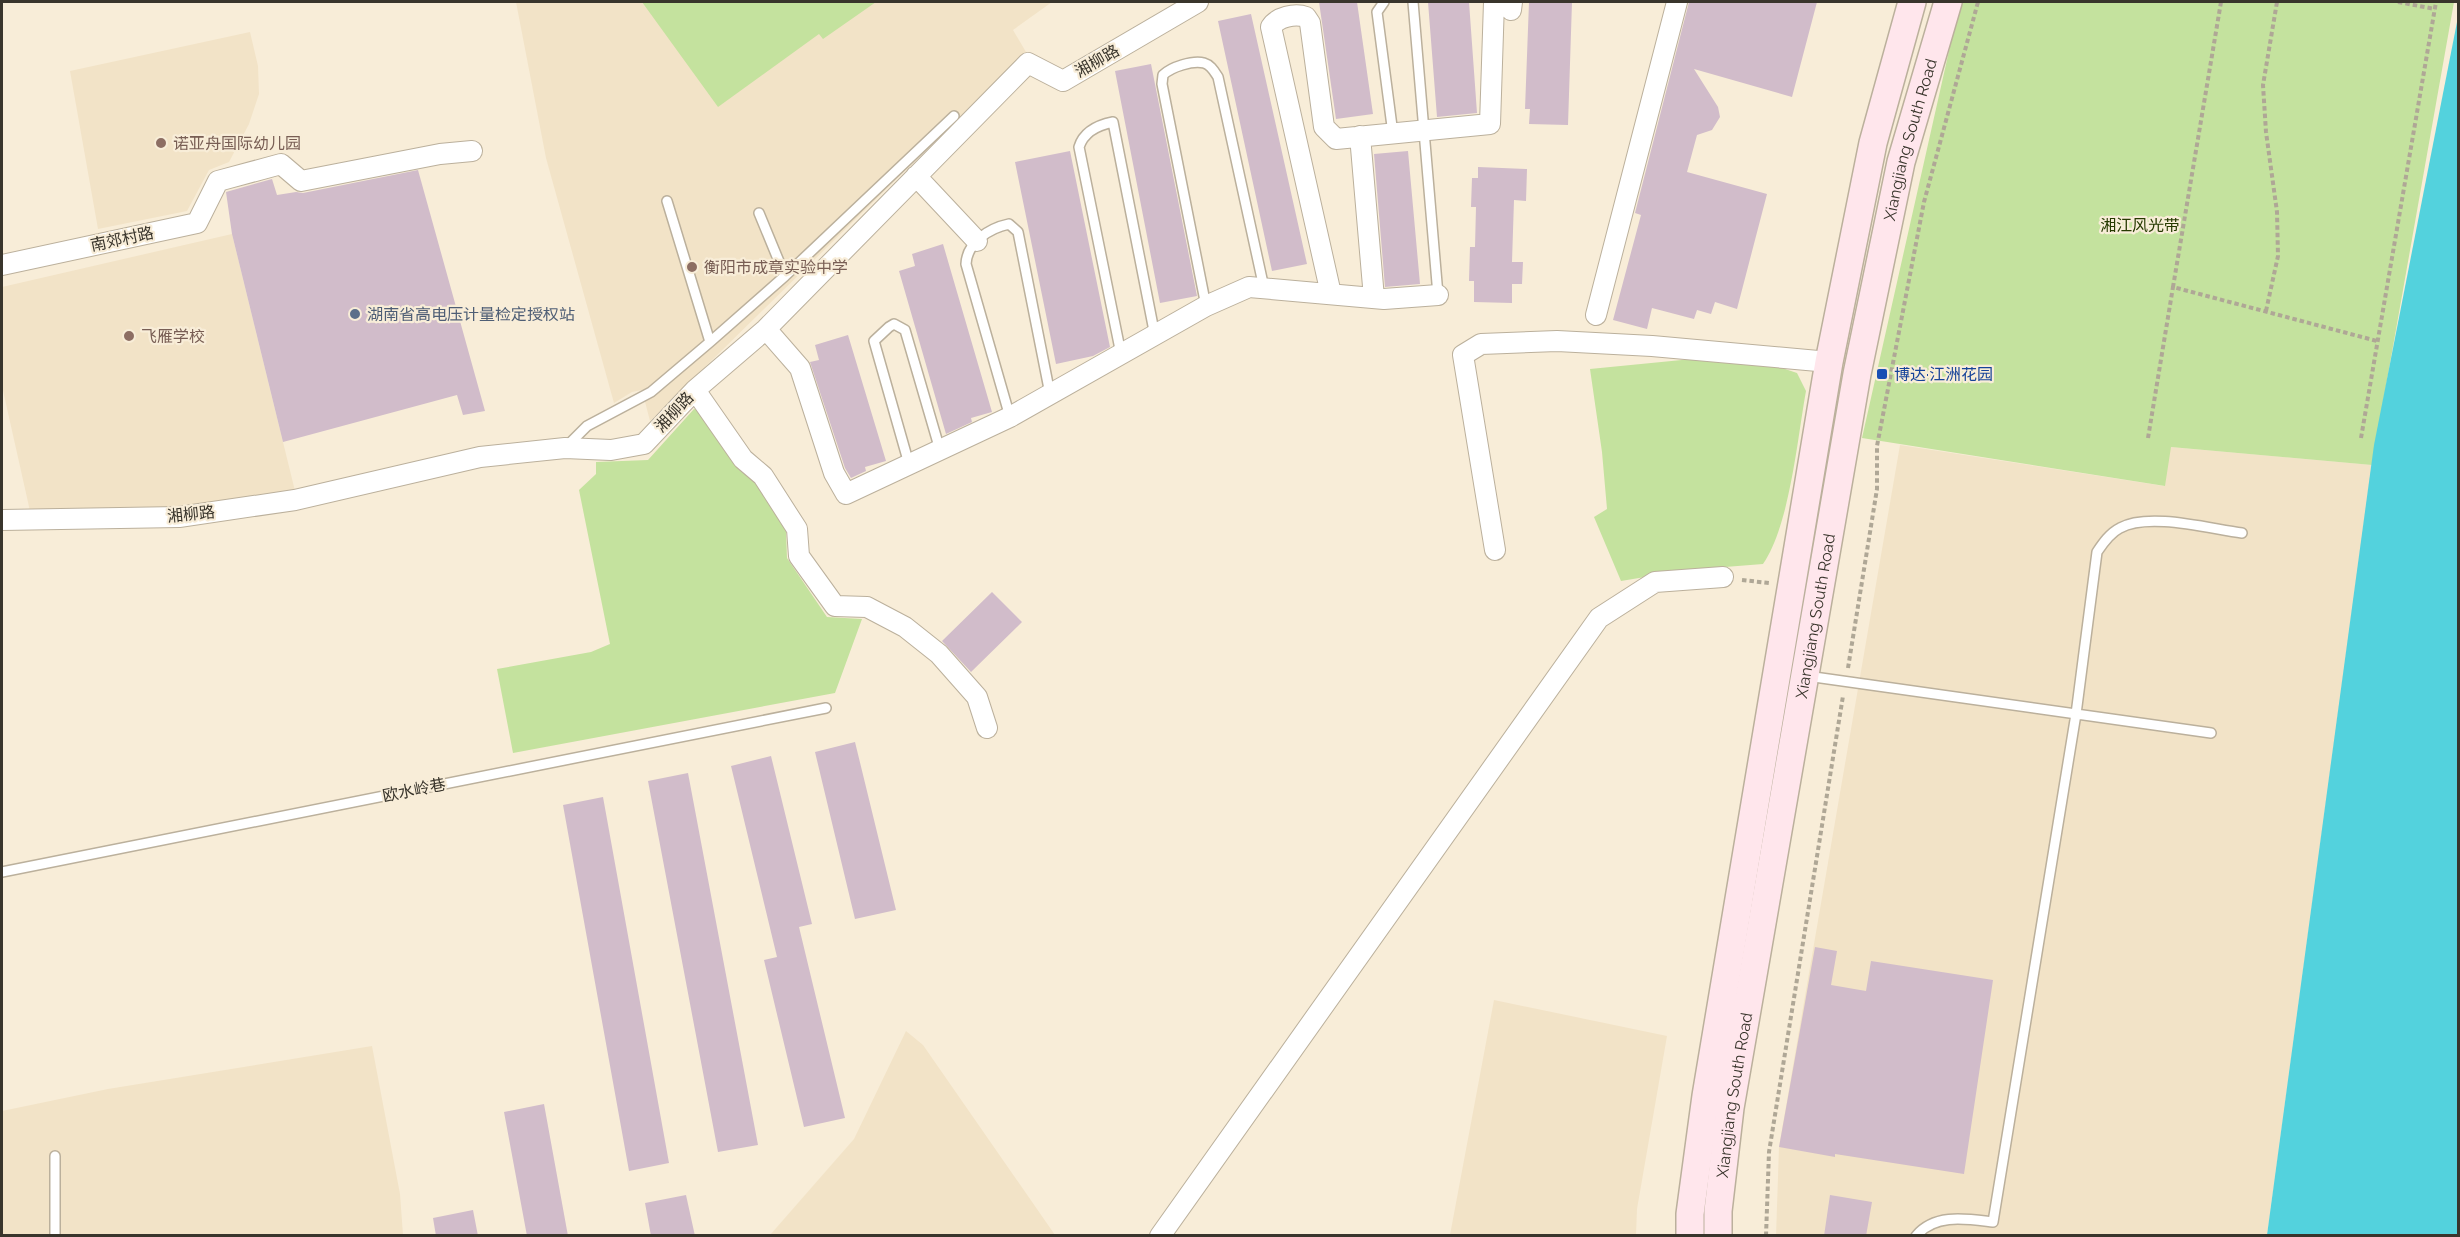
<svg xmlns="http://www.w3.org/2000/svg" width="2460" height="1237" viewBox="0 0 2460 1237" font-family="Raleway,'Noto Sans SC',sans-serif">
<rect width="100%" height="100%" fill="#f8edd8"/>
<path fill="#f2e3c7" d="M516 2H1052L1013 30 1026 52 650 421 642 390 632 392 614 403 546 158Z
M250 32 258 66 259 94 249 124 229 162 209 170 187 211 98 229 70 71Z
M232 234 295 491 179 512 30 511 2 386V287Z
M1900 445 2164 486 2170 447 2372 465 2267 1235 1776 1236 1779 1147Z
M1494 1000 1667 1036 1637 1209 1636 1235H1450Z
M906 1031 923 1045 1055 1235H770L854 1139Z
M372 1046 400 1194 403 1235 2 1236V1111L108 1089Z"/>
<path fill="#c4e29e" d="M642 2H876L823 39 819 34 718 107Z
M1960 2H2454L2372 465 2171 447 2165 486 1862 438Z
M1702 358 1779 367 1797 373 1806 391C1797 441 1790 524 1763 564L1687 570 1621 581 1594 517 1607 509 1602 452 1590 369Z
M694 409 700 411 739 469 755 482 786 531 787 558 827 617 862 619 835 693 513 753 497 669 591 652 610 644 579 490 596 474V462L648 460Z"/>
<path fill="#53d2dd" d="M2458 17V1235H2267L2374 445Z"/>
<path fill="#d1bcca" d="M1319 2H1357L1373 114 1336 119Z
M1428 2H1469L1477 113 1437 117Z
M1529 2H1572L1568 125 1529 124 1530 109H1525Z
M1689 2H1817L1792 97 1694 69 1718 107 1720 117 1712 130 1697 135 1687 172 1767 194 1737 309 1715 302 1711 314 1697 310 1694 319 1652 308 1647 329 1613 320 1641 215 1635 213Z
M1251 14 1307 264 1272 271 1218 21Z
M1151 64 1197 296 1160 303 1115 71Z
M1070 151 1110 347 1093 356 1056 364 1015 162Z
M1408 151 1420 284 1385 287 1374 154Z
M1478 167 1527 169 1526 201 1514 200 1512 262H1523L1522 284H1512V303L1474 302V281H1469L1470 247H1475L1476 207H1471L1472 178H1478Z
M418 170 485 411 463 415 457 395 283 442 232 234 226 192 272 179 277 195 296 192 303 193Z
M943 244 992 412 971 418 972 422 946 434 899 271 915 266 912 254Z
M848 335 886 461 865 467 866 471 851 478 845 468 810 362 819 360 815 345Z
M992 592 1022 622 971 672 942 641Z
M855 742 896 910 855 919 815 752Z
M771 756 812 924 799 927 845 1118 804 1127 764 960 777 957 731 766Z
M688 773 758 1145 718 1152 648 781Z
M603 797 669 1163 629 1171 563 805Z
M1815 947 1837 951 1831 985 1866 991 1871 961 1993 980 1964 1174 1835 1154V1157L1779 1147Z
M544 1104 568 1236H527L504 1112Z
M686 1195 695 1236H651L645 1203Z
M1830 1195 1872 1202 1866 1236H1824Z
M473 1210 478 1236H436L433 1218Z"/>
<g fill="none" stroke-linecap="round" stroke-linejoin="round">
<defs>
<path id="service" d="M1384 2 1377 12 1393 134
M1413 2 1438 295
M667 201 710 342
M759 213 785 276
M1206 306 1162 84 1163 75C1171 67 1193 60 1204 63 1211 65 1214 71 1218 77L1264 288
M1121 354 1079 147C1084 131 1098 125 1113 122L1155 336
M1010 417 966 264C967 242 990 228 1009 224L1018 232 1050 394
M567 446 587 426 651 392 710 342 785 276 954 116
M909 464 874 341 889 327 894 324 905 330 940 450
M1807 676 2211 733
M2 872 826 708
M55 1236V1156
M1916 1236C1935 1213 1967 1219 1993 1222L2076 714 2097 552C2103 543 2110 533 2120 528 2149 512 2210 529 2242 533"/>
<path id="minor" d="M1511 10 1512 2
M1360 136 1374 298
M916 176 977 241
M2 265 197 223 218 181 281 164 301 181 440 154 472 151
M1331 294 1271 27C1277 17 1295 13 1306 17L1310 23 1324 127 1336 139 1490 124 1494 2
M1596 315 1677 2
M766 329 800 368 834 473 846 494 1010 417 1206 306 1249 287 1384 299 1438 295
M695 390 743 459 763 476 797 529 799 556 835 606 867 607 905 627 939 654 977 697 987 728
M2 520 179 517 295 500 480 457 565 448 611 450 644 444 695 390 766 329 1028 63 1063 81 1198 2
M1495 550 1463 355 1481 344 1557 341 1652 346 1829 362
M1160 1236 1599 618 1655 582 1723 577"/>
<g id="secondary">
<path d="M1690 1236V1214L1706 1096 1829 362 1873 143 1912 2"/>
<path id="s1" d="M1718 1236V1211L1730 1108 1857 374 1901 162 1948 2"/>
</g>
</defs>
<use href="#service" stroke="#bbb09c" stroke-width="12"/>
<use href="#minor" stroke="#bbb09c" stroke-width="22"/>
<use href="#secondary" stroke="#bbb09c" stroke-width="30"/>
<path stroke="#afa796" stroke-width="4" stroke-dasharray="4.5 3" stroke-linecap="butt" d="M2221 2 2173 287 2377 341
M2398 2 2435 9
M2266 311 2278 256 2277 212 2266 132 2263 85 2277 2
M2148 438 2173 287
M2361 438 2436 2
M1742 580 1769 583
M1848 668 1877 489V446L1924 202 1978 2
M1766 1236 1769 1152 1843 696"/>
<use href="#service" stroke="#fff" stroke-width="9"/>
<use href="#minor" stroke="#fff" stroke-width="20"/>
<use href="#secondary" stroke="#ffe6ec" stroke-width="27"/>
</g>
<g fill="#8d6e63" stroke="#f8edd8" stroke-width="2">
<circle cx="161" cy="143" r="6"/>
<circle cx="692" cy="267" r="6"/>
<circle cx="129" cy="336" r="6"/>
</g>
<circle fill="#5c6f8a" stroke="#f8edd8" stroke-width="2" cx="355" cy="314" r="6"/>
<rect fill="#1a4fb4" stroke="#f8edd8" stroke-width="2" x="1876" y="368" width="12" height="12" rx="3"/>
<g text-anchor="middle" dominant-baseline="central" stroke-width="4.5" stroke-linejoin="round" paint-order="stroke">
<g font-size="16" fill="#39352c" stroke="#f8edd8">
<text transform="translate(1097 61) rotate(-30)">湘柳路</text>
<text stroke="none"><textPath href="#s1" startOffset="1114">Xiangjiang South Road</textPath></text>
<text transform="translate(122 239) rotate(-12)">南郊村路</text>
<text transform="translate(674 412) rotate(-47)">湘柳路</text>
<text transform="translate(191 514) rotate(-6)">湘柳路</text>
<text stroke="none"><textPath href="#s1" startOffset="628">Xiangjiang South Road</textPath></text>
<text transform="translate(414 790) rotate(-11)">欧水岭巷</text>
<text stroke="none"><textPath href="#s1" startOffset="142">Xiangjiang South Road</textPath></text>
</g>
<g font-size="16" fill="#785e54" stroke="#f8edd8" text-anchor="start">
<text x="173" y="143">诺亚舟国际幼儿园</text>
<text x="704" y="267">衡阳市成章实验中学</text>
<text x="141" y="336">飞雁学校</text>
</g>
<g font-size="16" fill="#263a00" stroke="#f8edd8">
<text x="2140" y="225">湘江风光带</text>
</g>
<g font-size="16" fill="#4e5e75" stroke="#f8edd8" text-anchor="start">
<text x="367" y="314">湖南省高电压计量检定授权站</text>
</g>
<g font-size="16" fill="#164399" stroke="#f8edd8" text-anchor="start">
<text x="1894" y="374">博达·江洲花园</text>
</g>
</g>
<rect width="2460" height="1237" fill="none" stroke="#39352c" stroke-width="6"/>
</svg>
